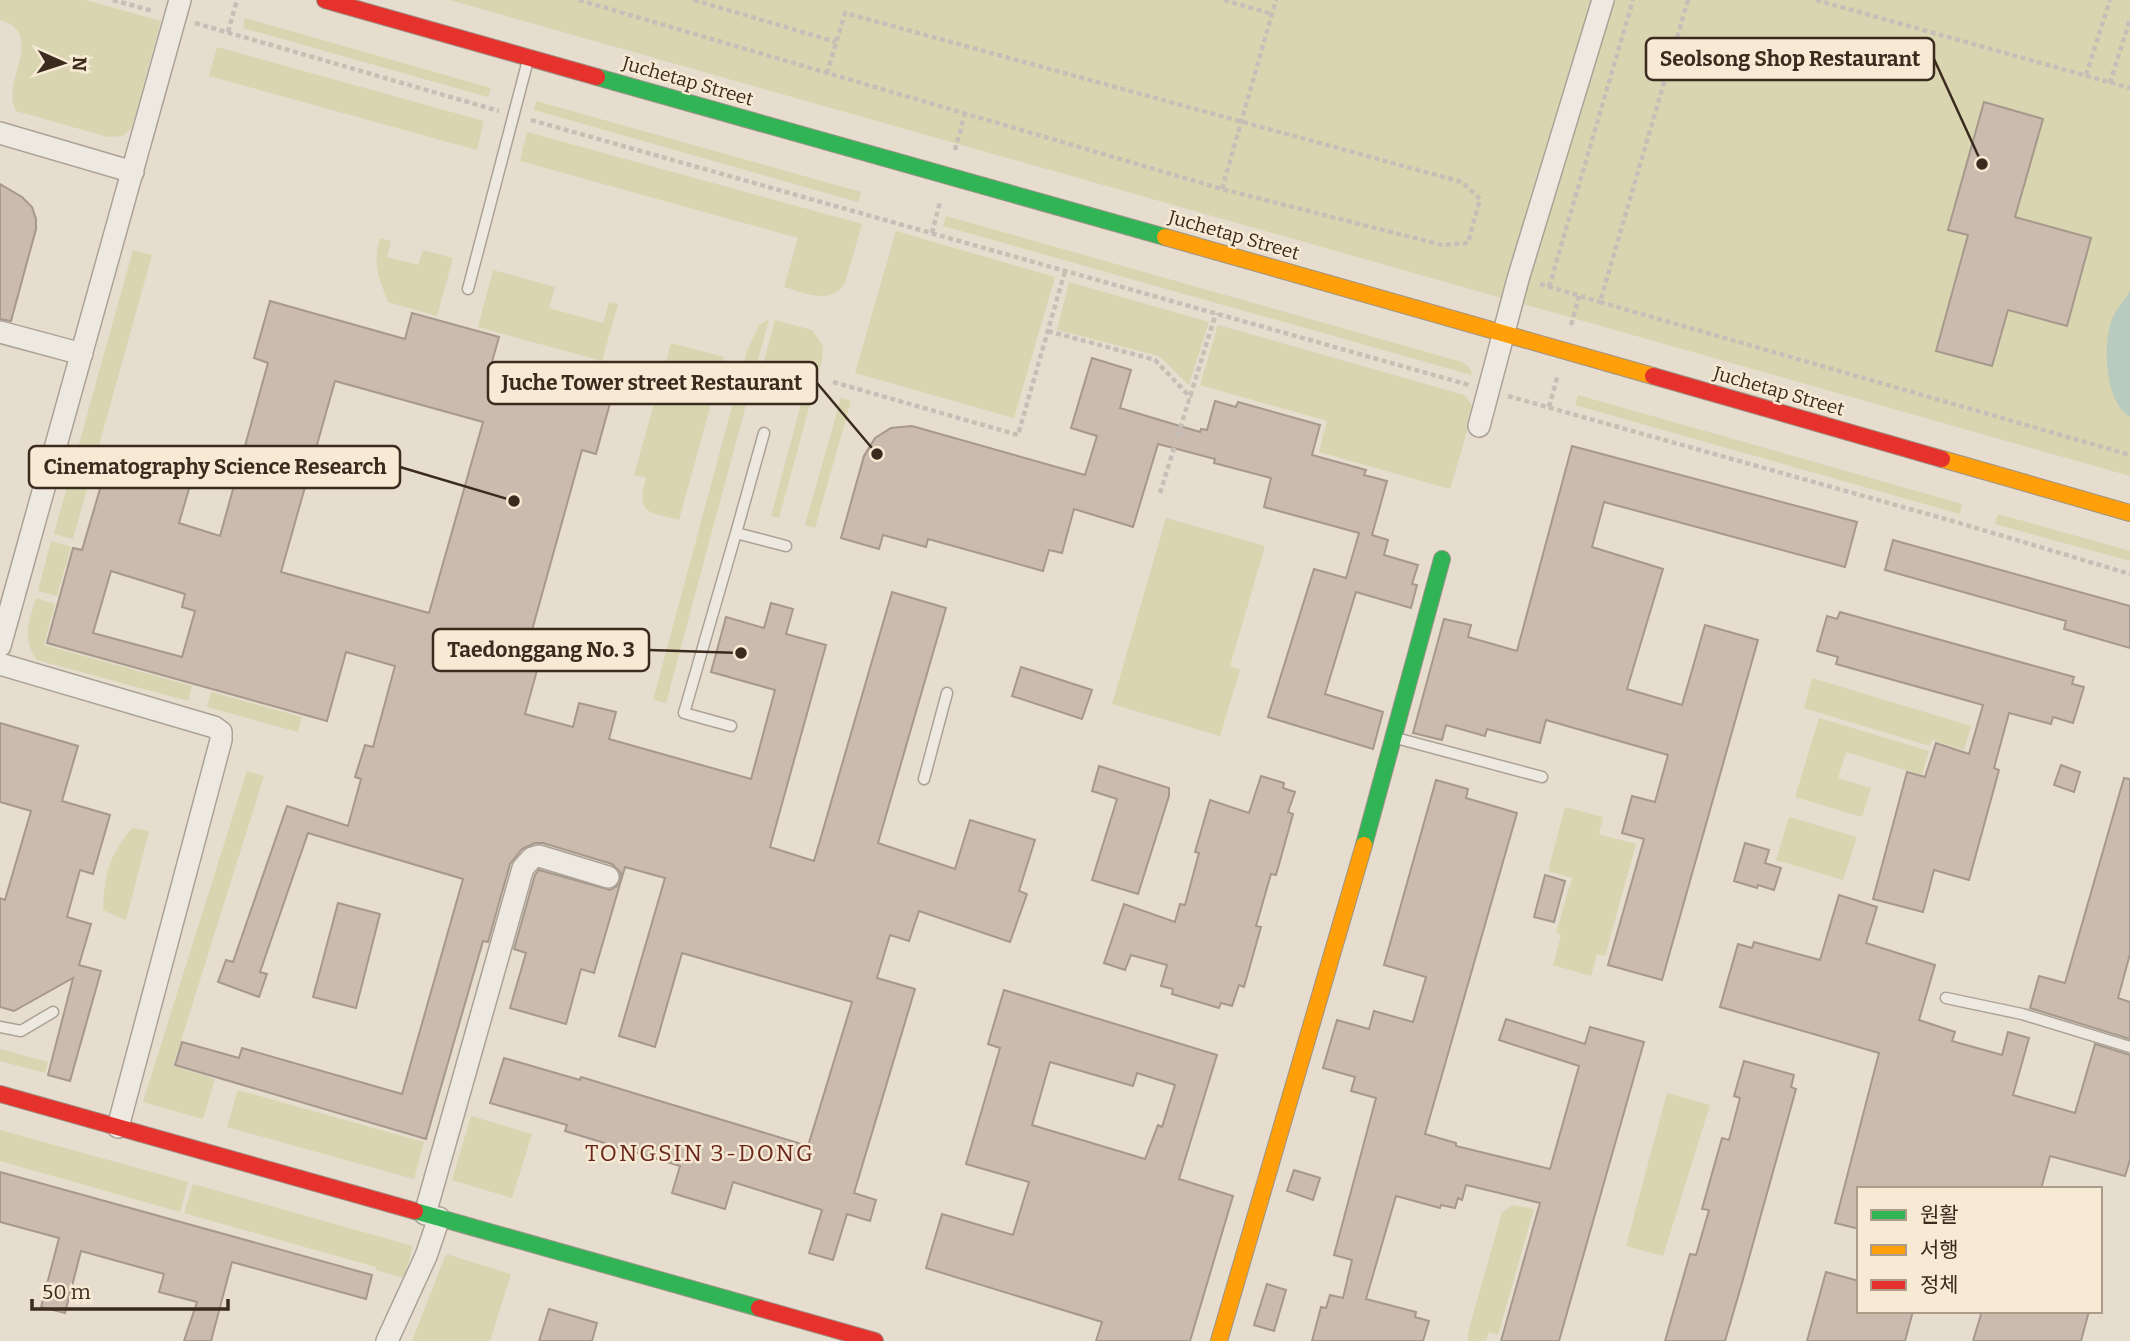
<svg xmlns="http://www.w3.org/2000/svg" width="2130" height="1341" viewBox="0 0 2130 1341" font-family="Bitter,'Noto Sans KR',serif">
<rect width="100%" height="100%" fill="#e6ddce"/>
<path fill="#d8d5b0" d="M0 0H86L161 21 132 127 123 136 108 137 16 111C0 83 47 33 0 20Z
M450 0H2130V476Z
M245 18 491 88 488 97 243 28Z
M217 47 484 121 477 150 209 76Z
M536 101 861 192 858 202 534 110Z
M527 132 862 224 845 283C831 306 806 293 784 287L798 238 520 161Z
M946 216 1462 362 1470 368 1472 375 943 226Z
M896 231 1055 277 1014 418 855 373Z
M380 238 391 241 387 257 418 265 423 250 453 258 437 316 388 302C379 277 372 265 380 238Z
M133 250 152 255 73 539 54 534Z
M493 270 555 287 549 308 603 323 609 302 618 304 602 361 478 327Z
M1069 282 1209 322 1189 385 1159 356 1057 330Z
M769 319 666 703 653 700 747 351 759 325Z
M775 320 812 330 823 346 822 360 779 518 771 516 807 382 762 369Z
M1218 325 1464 395 1471 403 1473 411 1450 489 1319 452 1327 421 1200 385Z
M671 343 724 357 679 520C647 511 636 515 646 478L634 475Z
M1578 395 1962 504 1960 514 1575 405Z
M841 398 851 401 815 528 805 525Z
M1998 514 2130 551V561L1995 524Z
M1166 518 1265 546 1230 666 1240 670 1220 736 1112 704Z
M51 541 71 547 57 596 38 591Z
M36 598 55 604 44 645 192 686 188 701 37 660C21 639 29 621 36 598Z
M1812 678 1971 726 1964 750 1932 740 1930 746 1804 708Z
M211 692 302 717 298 732 207 707Z
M1819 718 1929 751 1922 775 1846 752 1838 778 1871 788 1862 817 1795 797Z
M247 771 264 776 173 1066 215 1079 203 1119 143 1102Z
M1565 807 1603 817 1599 834 1636 844 1605 956 1597 954 1591 976 1553 965 1561 935 1556 933 1572 878 1548 871Z
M1789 817 1857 837 1843 880 1776 860Z
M132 828 149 831 126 920 103 910C105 874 108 857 132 828Z
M0 1049 48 1062 45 1073 0 1061Z
M238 1090 424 1142 414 1179 227 1127Z
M1667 1093 1710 1105 1663 1256 1626 1246Z
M471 1116 532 1134 512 1198 452 1180Z
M0 1130 188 1182 180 1212 0 1161Z
M193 1184 413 1246 404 1278 376 1270V1267L184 1213Z
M1513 1205 1534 1209 1498 1335 1489 1332 1486 1341H1468V1333L1502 1212Z
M446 1254 511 1274 490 1341H412Z"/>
<path fill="#b9cbbf" d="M2130 291V417C2105 403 2102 344 2112 319 2116 310 2124 300 2130 291Z"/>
<path fill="#cabbae" stroke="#a7988d" stroke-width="2" fill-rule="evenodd" d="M1984 102 2043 119 2015 217 2091 238 2067 326 2008 310 1992 366 1936 351 1968 235 1948 230Z
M0 184 22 197 32 207 36 219V229L11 321 0 319Z
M270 301 405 339 412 313 499 337 492 362 612 396 596 454 582 450 529 641 544 645 525 714 573 727 579 703 616 712 609 739 751 779 775 690 711 672 726 617 764 628 771 603 793 609 786 634 826 645 770 847 814 861 892 592 946 608 878 843 955 869 970 820 1035 840 1019 891 1027 894 1010 942 919 911 909 941 890 935 877 978 915 989 854 1193 876 1200 870 1221 847 1214 833 1260 809 1253 822 1210 733 1182 725 1209 672 1193 680 1166 565 1131 567 1125 490 1103 504 1058 580 1080 581 1077 808 1146 852 1002 682 953 655 1047 619 1036 665 878 625 867 594 973 581 969 566 1024 510 1008 526 953 514 949 535 875 539 870 610 890 617 886 621 873 612 864 543 843H535L522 849 510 864 488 942 483 941 426 1139 175 1065 182 1042 239 1058 242 1048 402 1094 463 879 308 833 260 972 267 974 259 997 218 982 226 960 233 962 287 806 348 826 361 779 355 777 365 745 373 747 395 666 346 652 327 721 47 643 73 548 82 550 108 462 169 481 171 476 191 482 179 523 220 536 268 363 254 358ZM335 381 483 422 429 613 281 572ZM111 571 185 594 182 607 195 611 182 657 93 633Z
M1092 358 1131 370 1120 408 1200 432 1201 429 1207 430 1215 401 1236 407 1238 402 1320 425 1312 455 1366 470 1364 475 1387 481 1372 535 1388 540 1384 555 1418 565 1412 584 1417 585 1411 608 1356 592 1325 694 1383 712 1373 749 1268 717 1314 569 1346 578 1359 533 1264 507 1271 478 1214 463 1215 459 1158 444 1133 527 1074 509 1062 553 1049 550 1043 571 928 539 926 547 883 535 879 549 841 538 864 456 875 438 891 428 912 426 1085 475 1097 436 1071 428Z
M1572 446 1857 522 1845 567 1604 502 1592 547 1663 569 1627 689 1682 705 1705 625 1758 640 1662 980 1608 965 1644 839 1622 833 1632 796 1655 802 1668 755 1546 720 1540 743 1487 729 1485 736 1446 725 1442 740 1413 733 1444 619 1471 625 1468 637 1517 651Z
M1893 540 2130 606V648L2064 629 2066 621 1885 570Z
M1840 612 2074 677 2072 684 2084 687 2073 723 2053 717 2051 724 2009 713 1994 768 1999 770 1969 880 1934 870 1923 912 1873 899 1907 772 1925 777 1936 743 1969 754 1983 705 1836 664 1838 657 1817 651 1827 616 1837 619Z
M1021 667 1092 690 1082 719 1012 696Z
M0 723 78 746 62 801 110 815 93 874 80 870 67 917 91 924 79 965 101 971 70 1081 48 1075 73 978 14 1011 0 1007V898L5 900 31 811 0 802Z
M2061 765 2080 772 2074 792 2054 785Z
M1099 766 1169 788V796L1138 894 1092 880 1117 799 1092 791Z
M1261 776 1284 783 1283 788 1295 792 1288 812 1293 814 1276 875 1271 874 1256 926 1261 927 1244 987 1239 985 1232 1006 1221 1003 1219 1008 1172 994 1173 989 1161 986 1167 965 1131 955 1125 970 1104 963 1124 904 1175 922 1180 904 1185 905 1199 853 1195 852 1210 800 1249 813Z
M2124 778 2130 779V954L2118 998 2130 1002V1039L2030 1008 2039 976 2065 983Z
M1436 780 1468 789 1466 798 1517 813 1425 1134 1456 1143V1146L1550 1169 1579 1066 1499 1040 1506 1019 1585 1044 1590 1027 1644 1042 1559 1341H1501L1540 1203 1466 1185 1462 1200 1458 1198 1455 1208 1441 1205 1440 1208 1396 1196 1366 1299 1416 1312 1415 1317 1429 1321 1423 1341H1312L1321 1307 1326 1308 1330 1295 1343 1298 1352 1260 1334 1255 1376 1098 1351 1091 1355 1077 1323 1068 1337 1020 1369 1029 1374 1011 1413 1022 1426 977 1384 965Z
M1745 843 1769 850 1765 863 1781 868 1774 890 1758 885 1757 888 1734 881Z
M1545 875 1565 881 1554 922 1534 917Z
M1839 895 1877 907 1866 943 1935 965 1919 1020 1955 1032 1952 1041 2002 1055 2008 1032 2029 1038 2013 1095 2075 1113 2095 1044 2130 1055V1160L2125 1176 2050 1156 2041 1189H1859V1229L1835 1223 1879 1053 1720 1007 1738 944 1752 948 1754 942 1820 960Z
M338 903 380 914 356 1008 313 997Z
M1004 990 1217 1055 1179 1179 1233 1196 1190 1341H1096L1102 1322 926 1268 942 1214 1013 1235 1029 1182 966 1164 1000 1048 988 1044ZM1050 1062 1133 1086 1137 1073 1175 1085 1162 1127 1158 1125 1145 1159 1032 1125Z
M1744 1061 1794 1075 1791 1087 1796 1089 1742 1283 1725 1341H1665L1690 1254 1696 1255 1709 1210 1702 1209 1722 1138 1729 1140 1740 1098 1734 1096Z
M1294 1170 1320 1178 1313 1200 1287 1191Z
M0 1172 372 1275 366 1299 232 1262 211 1341H184L197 1302 159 1292 164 1274 81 1251 65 1313 41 1307 59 1238 0 1222Z
M1826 1272 1859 1281V1311H1913L1905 1341H1807Z
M1267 1284 1286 1290 1274 1331 1254 1325Z
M549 1309 597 1323 592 1341H539Z
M1982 1311H2089L2081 1341H1973Z"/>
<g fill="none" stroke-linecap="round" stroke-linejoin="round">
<defs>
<path id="lane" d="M468 289 528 60
M736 533 764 433
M731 726 684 713 736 533 786 546
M1396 738 1542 777
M924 779 947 693
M1946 998 2022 1014 2130 1047
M0 1027 21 1031 53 1012"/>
<path id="street" d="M0 133 133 172
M0 332 82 354
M1479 426 1518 279 1603 0
M0 646 180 0
M0 664 214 727 221 732V740L118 1127
M425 1214 523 868 532 858 539 856 608 877
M387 1341 426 1256 439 1218"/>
<path id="fast" d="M597 77 1165 237
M1364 845 1442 559
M415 1211 759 1308"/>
<path id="slow" d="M1165 237 1653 376
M1942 459 2130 513
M1219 1341 1364 845"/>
<path id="jam" d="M325 0 597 77
M1653 376 1942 459
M0 1094 415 1211
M759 1308 875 1341"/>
</defs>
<use href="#lane" stroke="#aba297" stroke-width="13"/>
<use href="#street" stroke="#aba297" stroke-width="24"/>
<use href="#fast" stroke="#9b9286" stroke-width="18"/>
<use href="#slow" stroke="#9b9286" stroke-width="18"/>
<use href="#jam" stroke="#9b9286" stroke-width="18"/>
<path stroke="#c7bfb7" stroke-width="4.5" stroke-dasharray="5 3.5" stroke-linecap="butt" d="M113 0 153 11
M579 0 1222 189 1442 245 1468 243 1480 199 1462 182 845 13 827 73
M694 0 836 42
M1224 0 1272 14
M1688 0 1600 302 2130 455
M1816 0 2130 88
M195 23 499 111
M228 32 237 0
M2086 75 2110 0
M2110 83 2130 19
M531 120 1469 385
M955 150 965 113
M1222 189 1276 0
M932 233 940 202
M1540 284 1600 302
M1549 287 1633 0
M1571 325 1579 296
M1048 331 1155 360 1191 398
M833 382 1018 435 1065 271
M1508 396 1956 522 2130 574
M1549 407 1558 374
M1160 493 1216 313"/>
<use href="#lane" stroke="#eee9e0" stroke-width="10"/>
<use href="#street" stroke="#eee9e0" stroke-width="21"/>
<use href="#fast" stroke="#30b455" stroke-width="16"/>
<use href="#slow" stroke="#ff9f0a" stroke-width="16"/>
<use href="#jam" stroke="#e5322d" stroke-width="16"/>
</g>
<g text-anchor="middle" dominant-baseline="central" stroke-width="5" stroke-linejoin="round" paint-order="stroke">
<g font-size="19" fill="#3b2a1e" stroke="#f7ead4">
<text transform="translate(688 81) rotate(16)">Juchetap Street</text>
<text transform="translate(1234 235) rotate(16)">Juchetap Street</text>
<text transform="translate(1779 391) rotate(16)">Juchetap Street</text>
</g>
<g font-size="23" letter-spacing="2" fill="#6a251b" stroke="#f7ead4">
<text x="700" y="1153">TONGSIN 3-DONG</text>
</g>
</g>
<path fill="none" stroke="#3b2a1e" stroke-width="2.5" d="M1982 164L1934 59M877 454L817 383M514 501L400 467M741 653L649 650"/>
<g fill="#3b2a1e" stroke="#f7ead4" stroke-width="2.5">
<circle cx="1982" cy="164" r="7"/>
<circle cx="877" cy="454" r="7"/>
<circle cx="514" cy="501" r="7"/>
<circle cx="741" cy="653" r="7"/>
</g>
<g fill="#f7ead4" stroke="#3b2a1e" stroke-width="2.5">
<rect x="1646" y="38" width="288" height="42" rx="7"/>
<rect x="488" y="362" width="329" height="42" rx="7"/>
<rect x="29" y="446" width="371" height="42" rx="7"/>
<rect x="433" y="629" width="216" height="42" rx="7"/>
</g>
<g font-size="21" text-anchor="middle" font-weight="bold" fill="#3b2a1e">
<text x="1790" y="66">Seolsong Shop Restaurant</text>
<text x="652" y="390">Juche Tower street Restaurant</text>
<text x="215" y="474">Cinematography Science Research</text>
<text x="541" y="657">Taedonggang No. 3</text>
</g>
<rect x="1857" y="1187" width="245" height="126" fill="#f7ead4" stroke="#ac9d8b" stroke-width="2"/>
<rect x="1871" y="1210" width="35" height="10" fill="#30b455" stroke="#ac9d8b" stroke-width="2"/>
<text x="1920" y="1222" font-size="21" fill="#3b2a1e">원활</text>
<rect x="1871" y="1245" width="35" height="10" fill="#ff9f0a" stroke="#ac9d8b" stroke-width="2"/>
<text x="1920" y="1257" font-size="21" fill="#3b2a1e">서행</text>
<rect x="1871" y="1280" width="35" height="10" fill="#e5322d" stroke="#ac9d8b" stroke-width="2"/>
<text x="1920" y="1292" font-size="21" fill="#3b2a1e">정체</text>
<g transform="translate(63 63) rotate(93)" stroke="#f7ead4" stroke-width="5" paint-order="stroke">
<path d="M0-5L12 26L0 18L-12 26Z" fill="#3b2a1e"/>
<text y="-10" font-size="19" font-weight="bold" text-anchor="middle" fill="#3b2a1e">N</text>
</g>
<path d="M32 1299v10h196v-10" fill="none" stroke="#3b2a1e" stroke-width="3.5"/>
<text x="42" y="1299" font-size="21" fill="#3b2a1e" stroke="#f7ead4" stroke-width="5" paint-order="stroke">50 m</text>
</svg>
